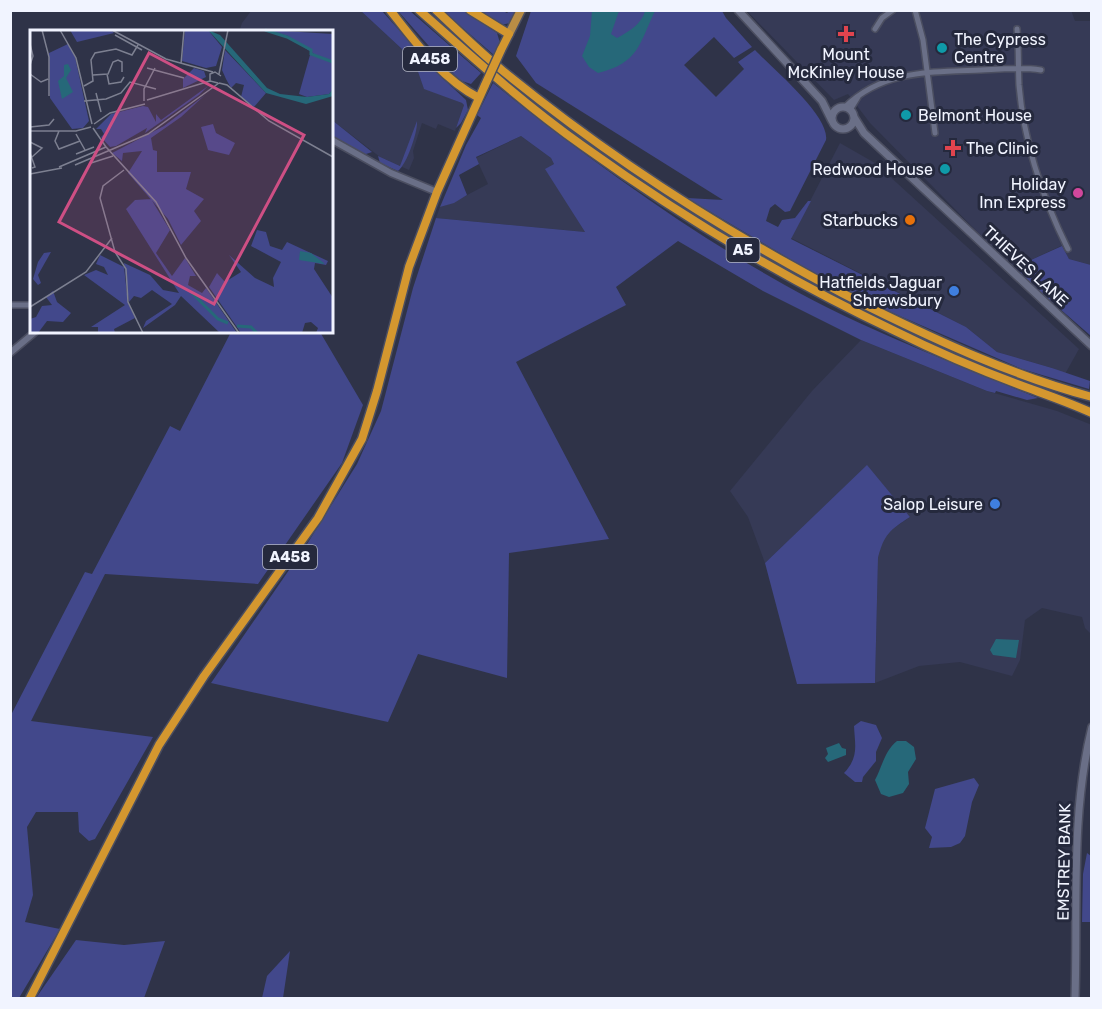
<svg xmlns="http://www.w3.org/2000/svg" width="1102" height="1009" viewBox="0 0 1102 1009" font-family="Rubik,sans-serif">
<rect width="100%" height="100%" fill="#2f3348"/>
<path fill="#363a56" d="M1071 10 1075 21H1091V265L1069 259 1061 246 1013 268 870 123 848 94 834 100 747 11Z
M251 11H361L403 50 416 66 424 88 462 103 464 105 455 131 438 124 436 129 422 123 413 151 414 158 409 170 380 157 332 120V32H239L242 23Z
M521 136 551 158 554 164 546 169 585 232 436 218 440 207 452 203 488 184 476 158Z
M840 143 875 163 1079 349 1065 374 1052 368 997 352 966 327 791 238Z
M861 340 987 391 1057 411 1092 425 1091 634 1085 628 1082 617 1042 608 1025 620 1020 660 1012 676 960 662 919 666 875 683 878 558 881 544 888 532 910 517 867 466 765 563 748 517 730 491 812 391Z"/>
<path fill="#42488b" d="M361 11H382L439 75 466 100 468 110 461 123 456 128 464 105 462 103 424 89 416 66 403 50Z
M398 11H410L481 73 471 84 459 80Z
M443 11H465L497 33 500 43 494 55Z
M477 11H503L507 13 509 11H518L510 23 501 25Z
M531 11H722L726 18 752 47 734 58 714 37 684 65 716 97 744 69 738 62 755 50C772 68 830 116 826 140L790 211 785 212 775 204 770 208 766 221 778 227 782 220 795 218 808 201H811L791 239 966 327 997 352 1052 368 1090 381 1089 389 1022 369 879 307 810 271 687 198 723 200 536 83 516 56Z
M493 83C581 153 672 220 769 276 854 326 947 360 1038 398L1027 400 996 391 995 393 987 391 861 340 763 291 678 241 616 287 626 305 516 362 609 539 509 553 507 678 418 654 388 722 211 683 307 544 357 464 381 411 413 288 436 218 585 232 545 169 554 164 551 158 521 136 476 157 479 164 459 175 467 195 454 203 440 207 466 145 481 118 477 115Z
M332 120 372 152 363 155 332 136Z
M417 121C418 131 407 164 398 171L380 163 378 156 400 166Z
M1062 246 1069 259 1091 265 1092 308 1090 313 1091 317V336L1013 268Z
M231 332H320L363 405 342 463 258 584 105 574 31 721 153 737 95 839 89 841 79 832 78 812H36L27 827 33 895 25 922 60 929 19 998H11V715L85 572 92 574 170 426 180 431Z
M867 465 910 517C890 530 884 534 878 558L875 683 797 684 765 563Z
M861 721 876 725 882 738 876 752V761L863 777 862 782H855L844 773C859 757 855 746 854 726Z
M974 778 979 785 972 802 965 836 960 843 951 847 929 848 932 837 925 828 935 789Z
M1087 853 1091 856V922H1082L1083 874Z
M76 940 124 945 165 941 144 998H36Z
M290 951 283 998H262L267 976Z"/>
<path fill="#266879" d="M592 11H619L611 34 617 38C628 32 642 24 645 11H655C639 44 639 63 598 73L589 67 582 56 590 36Z
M996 639 1019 640 1016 658 993 655 990 650Z
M897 741H906L914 747 916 759 908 772 909 784 903 793 889 797 881 794 875 780C882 767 885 750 897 741Z
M839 743 842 748 846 749V755L828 762 825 758 828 754 826 748Z"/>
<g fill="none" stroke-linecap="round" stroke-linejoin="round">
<defs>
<path id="minor" d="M915 10 923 40 935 133
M875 29 882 18 893 10
M1017 29C1019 48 1018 66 1019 85 1024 144 1042 197 1068 249
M845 107C883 70 931 72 981 70 1001 69 1021 67 1041 70
M850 110 858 97
M10 305H32"/>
<path id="tertiary" d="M332 140 391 173 437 192
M10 353 35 332"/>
<path id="secondary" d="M738 10 822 101 832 121
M832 118a11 11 0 1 1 22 0a11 11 0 1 1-22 0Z
M854 117 864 133 1092 346
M1075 998C1078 908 1070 816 1092 727"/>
<path id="primary" d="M509 34 521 10"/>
<path id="trunk" d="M390 10C416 43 441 78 479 98
M419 10C472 57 525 105 583 146 682 217 785 279 895 331 935 351 977 369 1020 385 1044 394 1068 402 1092 413
M436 10C458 31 480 52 503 71 616 163 739 241 869 307 940 342 1014 376 1092 397
M470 10 509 34 501 50
M30 998 159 745 204 676 318 518 362 439 377 391 409 267 437 192 485 85"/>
</defs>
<use href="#minor" stroke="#4b4e60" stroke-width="8"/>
<use href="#tertiary" stroke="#4b4e60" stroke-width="9"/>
<use href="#secondary" stroke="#4b4e60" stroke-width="10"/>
<use href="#primary" stroke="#4b4e60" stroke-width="11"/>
<use href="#trunk" stroke="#4b4e60" stroke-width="11"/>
<use href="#minor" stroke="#6a6f87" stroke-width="5"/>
<use href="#tertiary" stroke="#6a6f87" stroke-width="6"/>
<use href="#secondary" stroke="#6a6f87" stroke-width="7"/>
<use href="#primary" stroke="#b98d45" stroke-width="8"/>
<use href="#trunk" stroke="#d4972f" stroke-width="8"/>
<defs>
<path id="trunk-bridge" d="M485 85 501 50"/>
</defs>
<use href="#trunk-bridge" stroke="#4b4e60" stroke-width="11" stroke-linecap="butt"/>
<use href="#trunk-bridge" stroke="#d4972f" stroke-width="8"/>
</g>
<g fill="#e0444e" stroke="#25293d" stroke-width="2">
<path d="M843 25h6v6h6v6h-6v6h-6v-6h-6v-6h6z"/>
<path d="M950 139h6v6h6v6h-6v6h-6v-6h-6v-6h6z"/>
</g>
<g fill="#0f9aa8" stroke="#25293d" stroke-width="2">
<circle cx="942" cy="48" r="6"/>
<circle cx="906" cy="115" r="6"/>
<circle cx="945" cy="169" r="6"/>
</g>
<circle fill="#d1479c" stroke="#25293d" stroke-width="2" cx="1078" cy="193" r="6"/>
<circle fill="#e8710a" stroke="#25293d" stroke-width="2" cx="910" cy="220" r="6"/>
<g fill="#3f7fe0" stroke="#25293d" stroke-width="2">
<circle cx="954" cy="291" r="6"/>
<circle cx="995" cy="504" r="6"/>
</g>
<g text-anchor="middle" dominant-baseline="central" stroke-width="6" stroke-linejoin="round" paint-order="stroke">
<g fill="#25293d" stroke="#b4b7c5" stroke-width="1.5">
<rect x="403" y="47" width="54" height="24" rx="4.5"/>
<rect x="726.5" y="238" width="33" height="24" rx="4.5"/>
<rect x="263" y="545" width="54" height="24" rx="4.5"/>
</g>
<g font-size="15" font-weight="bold" fill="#f1f4ff">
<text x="430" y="59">A458</text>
<text x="743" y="250">A5</text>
<text x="290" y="557">A458</text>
</g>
<g font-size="16" fill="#f1f4ff" stroke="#25293d" text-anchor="end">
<text x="954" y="39" text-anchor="start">The Cypress<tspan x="954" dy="18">Centre</tspan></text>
<text x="846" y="54" text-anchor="middle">Mount<tspan x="846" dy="18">McKinley House</tspan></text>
<text x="918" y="115" text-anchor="start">Belmont House</text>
<text x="966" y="148" text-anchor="start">The Clinic</text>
<text x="933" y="169">Redwood House</text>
<text x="1066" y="184">Holiday<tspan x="1066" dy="18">Inn Express</tspan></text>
<text x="898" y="220">Starbucks</text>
<text x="942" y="282">Hatfields Jaguar<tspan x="942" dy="18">Shrewsbury</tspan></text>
<text x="983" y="504">Salop Leisure</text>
</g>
<g font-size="16" fill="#f1f4ff" stroke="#25293d">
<text transform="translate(1026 266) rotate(43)">THIEVES LANE</text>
<text transform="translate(1064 862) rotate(-89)">EMSTREY BANK</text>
</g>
</g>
<g transform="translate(30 30)">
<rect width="303" height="303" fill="#2f3348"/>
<path d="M40 0H81L84 3 47 12ZM155 0H178L192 17 186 36 176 38 152 31ZM237 0 303 4V59L299 64 277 67 269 64 280 25 287 26 258 6ZM38 14 45 27 59 91 53 98 42 99 20 68 19 23ZM195 20 236 63 224 77 211 67 214 55 206 53 201 58 196 49 192 40ZM164 38 174 41 176 47 153 58V49ZM178 56 169 65 115 103 117 98 86 116 80 117 71 107 74 104 71 99H66L81 84 113 76 118 77 126 92V84L131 90ZM175 65 151 87 121 108 123 120 127 121V142H161L156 159 174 169 164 181 171 191 151 215 138 189 98 143 112 121 93 123 92 131 82 123 134 96ZM183 94 186 103 205 113 199 125 178 120 171 97ZM121 169 140 200 126 223 142 246 155 228 166 246H160L158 255 172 263 176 258 207 303H190L151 266 145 275 113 298 116 291 142 274 122 260 111 268 104 266 99 272 94 233 120 245 133 260 149 263 96 179 105 170ZM227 200 236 202 240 216 252 220 257 212 298 231 296 235 285 233 284 239 303 268V303H286L288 298 281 292 275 293 272 303H211L179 257 187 243 195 252 211 242 199 225 225 248 244 257 243 248 251 232 221 216ZM21 222 8 245 11 253 8 255 3 249 8 232 14 223ZM70 225 94 237 98 273 105 288 84 299 85 303H68V297H61L95 275 54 245 66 240 78 245 74 237 66 234ZM23 261 27 272 41 283 33 292 17 291 8 303H0V289L6 287 12 276 22 275 16 267Z" fill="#42488b"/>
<path d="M178 0 190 5 237 58 250 64 277 67 299 64 303 59V66L276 74 236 63ZM38 34 41 40 36 48 43 62 32 69 28 51 34 46V35ZM270 221 281 223 295 234 269 230Z" fill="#266879"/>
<path fill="none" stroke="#266879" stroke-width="3" d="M235 0 257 7 281 20V24L303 32M162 263 188 289 198 293M207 296 221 297 227 303"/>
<path fill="none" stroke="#7d8091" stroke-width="1.5" d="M12 0 19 27V66M30 0 46 28 62 94M82 0 136 29 183 42M85 5 112 20M0 14 3 26 0 35M151 34 154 0M117 38 154 48M0 44 11 52 18 49M77 44 79 54 91 52 94 47M189 44 198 0M63 45 78 44 83 32 88 30 92 32V42M188 53 180 51V44L185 42 191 46M189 53 197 55 239 91 303 127M54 56 63 51 61 30 65 23 86 19 102 25 108 15M66 63 71 82M117 70 180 51M54 71 76 69 91 63 100 52 126 59M114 71V59L125 38M64 94 80 83 115 74M0 97 19 95 24 89M63 98 76 117M0 101H46L61 97M29 101 25 111 29 119 50 111M46 104 55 120M0 112 12 118 2 127M0 123 5 137 2 138M46 124 64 117M61 133 83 126M45 135 118 104 189 53M29 137 76 117 126 172 156 228 209 303M94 140 73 156 70 168 85 222 96 239 98 272 113 303M0 144 32 138M0 277 56 242 82 208"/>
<path fill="#ce4f84" fill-opacity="0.15" stroke="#ce4f84" stroke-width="3" d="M119 23 274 105 184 274 29 192Z"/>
<rect width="303" height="303" fill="none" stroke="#f1f4ff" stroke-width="3"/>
</g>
<rect width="1102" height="1009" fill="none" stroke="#f1f4ff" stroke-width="24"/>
</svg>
